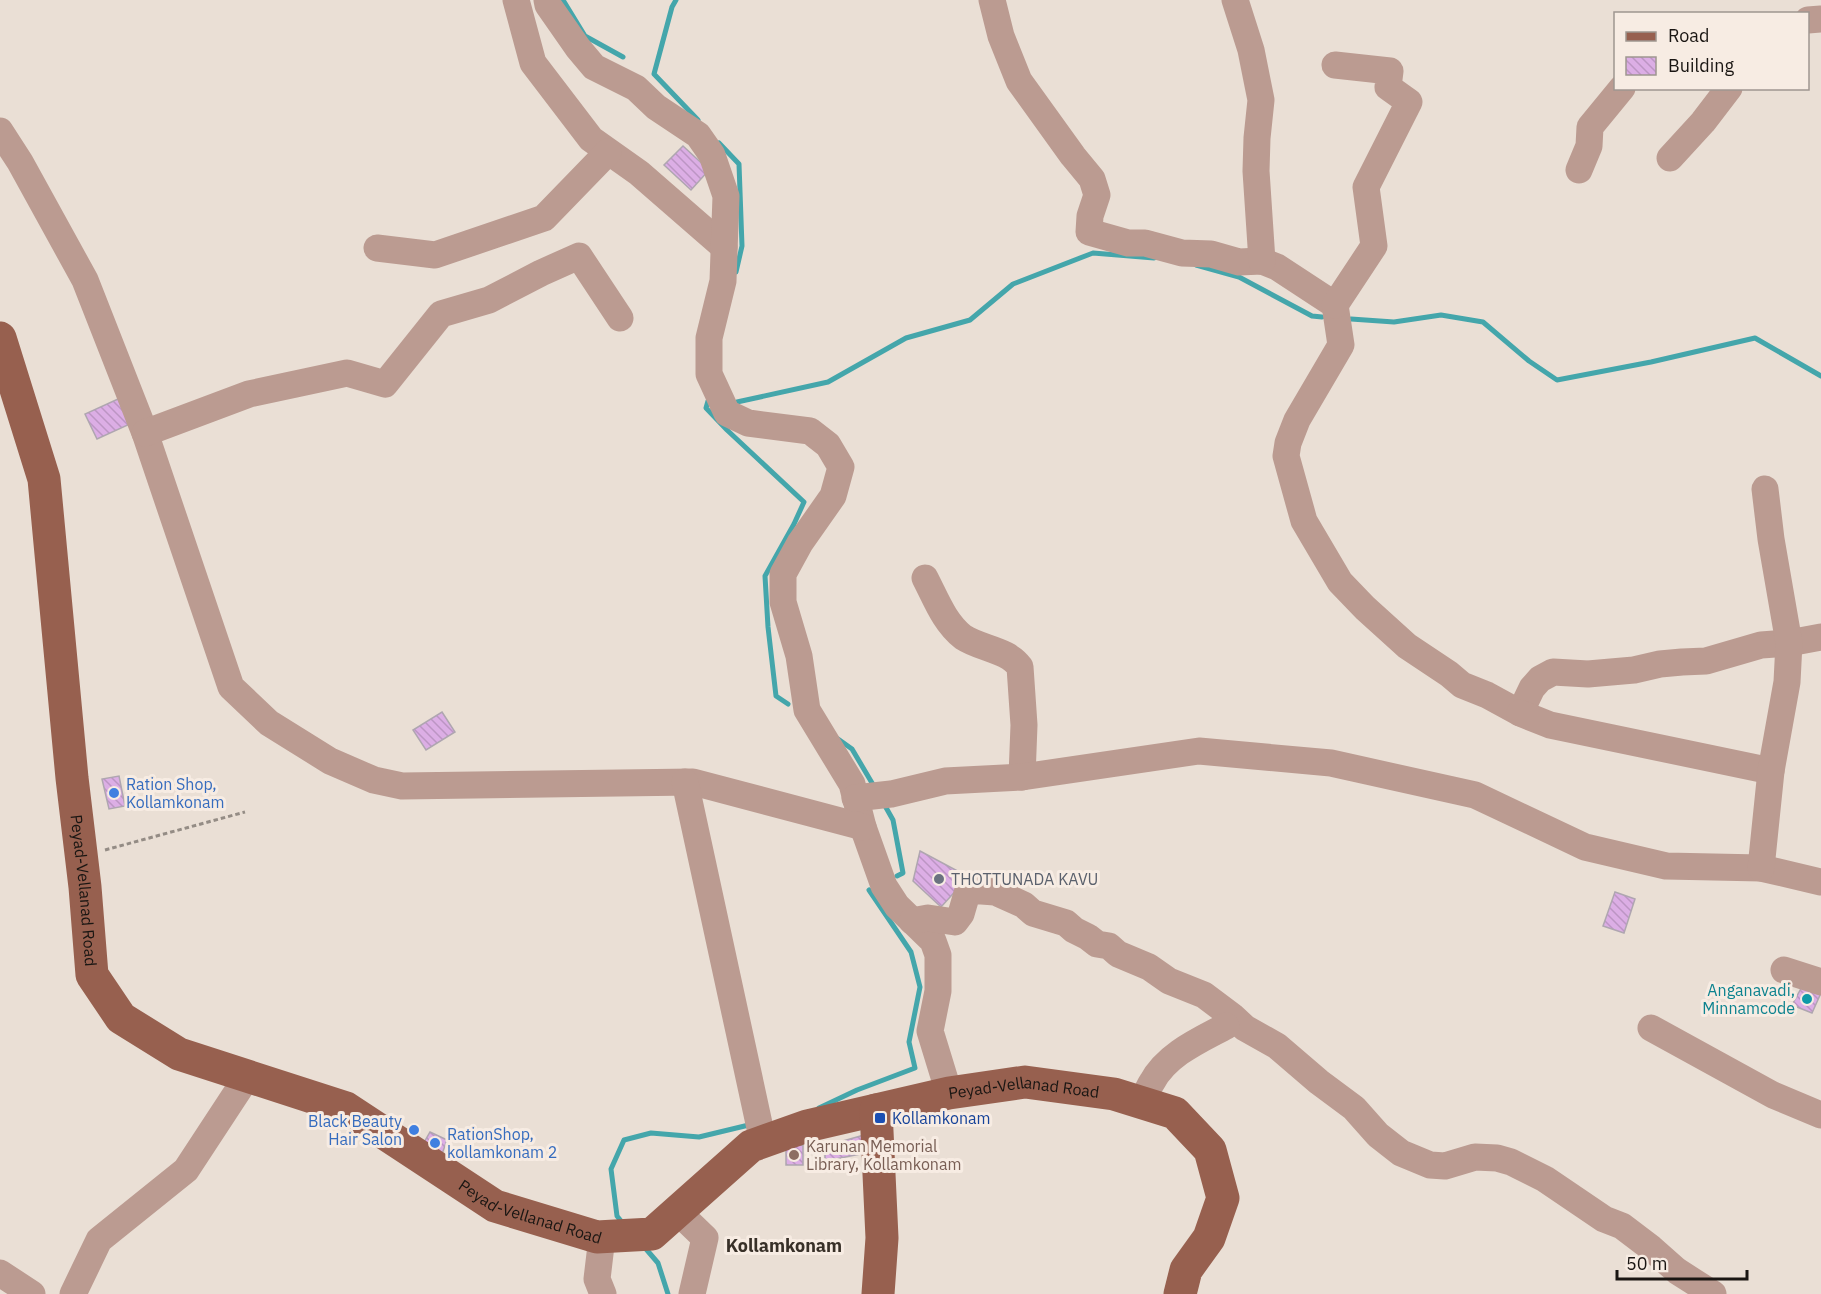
<svg xmlns="http://www.w3.org/2000/svg" width="1821" height="1294" font-family="'IBM Plex Sans',sans-serif">
	<style>
		.lines { fill: none; stroke-linecap: round; stroke-linejoin: round }
		.stream { stroke: #44a6ab; stroke-width: 5 }
		.building { fill: url(#building-back-hatch); stroke: #afa6b0; stroke-width: 1.5 }
		.path { stroke: #948c85; stroke-width: 3; stroke-dasharray: 4.5 3; stroke-linecap: butt }
		.minor { stroke: #bb9b91; stroke-width: 27 }
		.major { stroke: #97604f; stroke-width: 33 }
		.shop-dot { fill: #3f7fe0; stroke: #f7ece3; stroke-width: 2 }
		.worship-dot { fill: #6b7280; stroke: #f7ece3; stroke-width: 2 }
		.culture-dot { fill: #0f9aa8; stroke: #f7ece3; stroke-width: 2 }
		.transit-dot { fill: #1a4fb4; stroke: #f7ece3; stroke-width: 2 }
		.education-dot { fill: #8d6e63; stroke: #f7ece3; stroke-width: 2 }
		.labels { text-anchor: middle; stroke-width: 6; stroke-linejoin: round; paint-order: stroke }
		.shop-label { font-size: 16px; fill: #366cbe; stroke: #f7ece3; text-anchor: start }
		.worship-label { font-size: 16px; fill: #5b616d; stroke: #f7ece3; text-anchor: start }
		.street-label { font-size: 16px; fill: #1a1613; stroke: #f7ece3 }
		.culture-label { font-size: 16px; fill: #0d838f; stroke: #f7ece3; text-anchor: end }
		.transit-label { font-size: 16px; fill: #164399; stroke: #f7ece3; text-anchor: start }
		.education-label { font-size: 16px; fill: #785e54; stroke: #f7ece3; text-anchor: start }
		.neighbourhood-label { font-size: 18px; font-weight: bold; fill: #383028; stroke: #f7ece3 }
	</style>
	<defs>
		<pattern id="building-back-hatch" width="6" height="6" patternUnits="userSpaceOnUse" patternTransform="scale(1.5)"><rect width="6" height="6" fill="#dcaee5"/><path d="M-1 5l2 2M0 0l6 6M5-1l2 2" fill="none" stroke="#bc95c4"/></pattern>
	</defs>
	<rect width="100%" height="100%" fill="#eadfd5"/>
	<g class="lines">
		<!-- stream -->
		<g class="stream">
			<polyline points="563,0 585,36 623,57"/>
			<polyline points="676,0 672,7 654,74 698,120"/>
			<polyline points="719,143 739,164 742,246 736,272"/>
			<polyline points="1196,265 1239,277 1312,316 1322,317"/>
			<polyline points="1351,319 1394,322 1441,315 1483,322 1529,361 1557,380 1651,362 1755,338 1821,376"/>
			<polyline points="708,401 706,408 727,430 804,502 794,524 765,576 768,627 776,696 788,704"/>
			<polyline points="737,402 828,382 906,338 970,320 1013,284 1093,253 1154,258"/>
			<polyline points="838,739 852,749 875,788"/>
			<polyline points="884,804 893,820 903,873 897,876"/>
			<polyline points="819,1108 857,1090 915,1068 909,1042 920,987 911,952 869,890"/>
			<polyline points="621,1221 617,1216 611,1169 624,1140 651,1133 699,1137 753,1124"/>
			<polyline points="646,1249 658,1263 668,1294"/>
		</g>
	</g>
	<!-- building -->
	<g class="building">
		<polygon points="683,146 709,170 691,190 664,165"/>
		<polygon points="118,399 130,424 97,439 85,414"/>
		<polygon points="442,712 455,732 426,750 413,730"/>
		<polygon points="119,776 125,806 109,809 102,779"/>
		<polygon points="920,851 967,876 961,885 941,907 913,881"/>
		<polygon points="1615,892 1635,899 1624,933 1603,926"/>
		<polygon points="1804,983 1821,993 1812,1013 1792,1005"/>
		<polygon points="430,1132 447,1140 441,1157 422,1146"/>
		<polygon points="864,1135 866,1153 825,1161 825,1146"/>
		<polygon points="803,1145 803,1165 786,1165 786,1146"/>
	</g>
	<g class="lines">
		<!-- path -->
		<polyline class="path" points="105,850 245,812"/>
		<!-- minor -->
		<g class="minor">
			<polyline points="516,0 533,63 591,139 639,173 724,247"/>
			<polyline points="547,0 548,5 578,48 594,67 636,88 656,107 698,135 712,155 726,196 723,281 709,338 709,374 727,413 748,423 810,431 828,445 841,467 833,496 800,543 783,574 783,602 799,656 807,710 852,784 863,827 884,886 897,906 933,941 938,955 938,991 930,1031 949,1093"/>
			<polyline points="992,0 1001,36 1019,81 1073,156 1092,179 1097,195 1090,216 1089,232 1128,243 1145,243 1182,253 1211,254 1239,262 1262,261 1277,267 1335,305 1341,345 1297,420 1288,443 1286,456 1304,521 1340,582 1365,608 1407,646 1449,674 1462,685 1487,695 1520,713 1532,688 1540,679 1553,672 1588,674 1634,670 1660,664 1682,662 1706,661 1761,645 1789,643 1821,637"/>
			<polyline points="1235,0 1251,50 1261,100 1257,138 1256,171 1262,261"/>
			<polyline points="1808,20 1821,19"/>
			<polyline points="0,131 20,162 85,280 145,433 231,687 269,723 330,761 374,780 402,786 693,782 863,827"/>
			<polyline points="1670,158 1703,122 1729,88"/>
			<polyline points="1579,170 1589,146 1590,127 1622,88"/>
			<polyline points="377,248 435,255 544,218 608,152"/>
			<polyline points="1335,305 1374,246 1366,187 1409,102 1388,87 1390,71 1335,65"/>
			<polyline points="145,433 249,394 347,373 385,384 441,314 489,300 541,273 579,256 620,318"/>
			<path d="M925 578C936 599 944 622 963 637 981 649 1007 649 1020 667L1024 725 1022 777"/>
			<polyline points="1520,713 1550,725 1771,771"/>
			<polyline points="685,782 763,1142"/>
			<polyline points="855,798 891,794 945,781 1022,777 1199,751 1331,763 1475,795 1585,847 1666,866 1761,868 1821,882"/>
			<polyline points="1761,868 1771,771 1787,682 1789,643 1771,539 1765,489"/>
			<polyline points="912,921 928,918 955,922 961,914 968,890 995,892 1024,905 1033,913 1066,923 1074,930 1088,937 1097,944 1109,946 1118,954 1149,967 1169,981 1204,995 1232,1016 1245,1028 1277,1046 1319,1082 1354,1108 1378,1135 1401,1153 1430,1165 1445,1166 1475,1157 1497,1158 1511,1162 1545,1179 1604,1219 1622,1226 1651,1248 1677,1271 1713,1294"/>
			<polyline points="1784,970 1821,982"/>
			<polyline points="1651,1028 1773,1095 1821,1115"/>
			<path d="M1142 1103C1145 1096 1148 1088 1152 1082 1167 1054 1200 1040 1226 1026"/>
			<polyline points="678,1212 705,1238 692,1294"/>
			<polyline points="602,1237 597,1279 603,1294"/>
			<polyline points="0,1273 32,1294"/>
			<polyline points="73,1294 99,1240 186,1170 247,1077"/>
		</g>
		<!-- major -->
		<g class="major">
			<path id="s1" d="M0 338 44 479 72 778 85 887 92 975 121 1018 179 1054 346 1108 495 1206 597 1237 652 1234 751 1146 807 1126 949 1093 1025 1082 1114 1094 1175 1113 1210 1150 1223 1198 1209 1238 1186 1270 1180 1294"/>
			<polyline points="876,1110 882,1238 878,1294"/>
		</g>
	</g>
	<!-- markers -->
	<g class="shop-dot">
		<circle cx="114" cy="793" r="6"/>
		<circle cx="414" cy="1130" r="6"/>
		<circle cx="435" cy="1143" r="6"/>
	</g>
	<circle class="worship-dot" cx="939" cy="879" r="6"/>
	<circle class="culture-dot" cx="1807" cy="999" r="6"/>
	<rect class="transit-dot" x="874" y="1112" width="12" height="12" rx="3"/>
	<circle class="education-dot" cx="794" cy="1155" r="6"/>
	<g class="labels">
		<!-- shop labels -->
		<g class="shop-label">
			<text x="126" y="790">Ration Shop,<tspan x="126" dy="18">Kollamkonam</tspan></text>
			<text x="402" y="1127" text-anchor="end">Black Beauty<tspan x="402" dy="18">Hair Salon</tspan></text>
			<text x="447" y="1140">RationShop,<tspan x="447" dy="18">kollamkonam 2</tspan></text>
		</g>
		<!-- worship labels -->
		<g class="worship-label">
			<text x="951" y="885">THOTTUNADA KAVU</text>
		</g>
		<!-- street labels -->
		<g class="street-label">
			<text dy="6" stroke="none"><textPath href="#s1" startOffset="561">Peyad-Vellanad Road</textPath></text>
			<text dy="6" stroke="none"><textPath href="#s1" startOffset="1695">Peyad-Vellanad Road</textPath></text>
			<text dy="6" stroke="none"><textPath href="#s1" startOffset="1155">Peyad-Vellanad Road</textPath></text>
		</g>
		<!-- culture labels -->
		<g class="culture-label">
			<text x="1795" y="996">Anganavadi,<tspan x="1795" dy="18">Minnamcode</tspan></text>
		</g>
		<!-- transit labels -->
		<g class="transit-label">
			<text x="892" y="1124">Kollamkonam</text>
		</g>
		<!-- education labels -->
		<g class="education-label">
			<text x="806" y="1152">Karunan Memorial<tspan x="806" dy="18">Library, Kollamkonam</tspan></text>
		</g>
		<!-- neighbourhood labels -->
		<g class="neighbourhood-label">
			<text x="784" y="1252">Kollamkonam</text>
		</g>
	</g>
	<!-- legend -->
	<rect x="1614" y="12" width="195" height="78" fill="#f7ece3" stroke="#9f9690" stroke-width="1.5"/>
	<rect x="1626" y="32" width="30" height="9" fill="#97604f" stroke="#9f9690" stroke-width="1.5"/>
	<text x="1668" y="42" font-size="18" fill="#1a1613">Road</text>
	<rect x="1626" y="57" width="30" height="18" fill="url(#building-back-hatch)" stroke="#9f9690" stroke-width="1.5"/>
	<text x="1668" y="72" font-size="18" fill="#1a1613">Building</text>
	<!-- scale -->
	<path d="M1617 1270v9h130v-9" fill="none" stroke="#1a1613" stroke-width="3"/>
	<text x="1626" y="1270" font-size="18" fill="#1a1613" stroke="#f7ece3" stroke-width="4.5" paint-order="stroke">50 m</text>
</svg>
